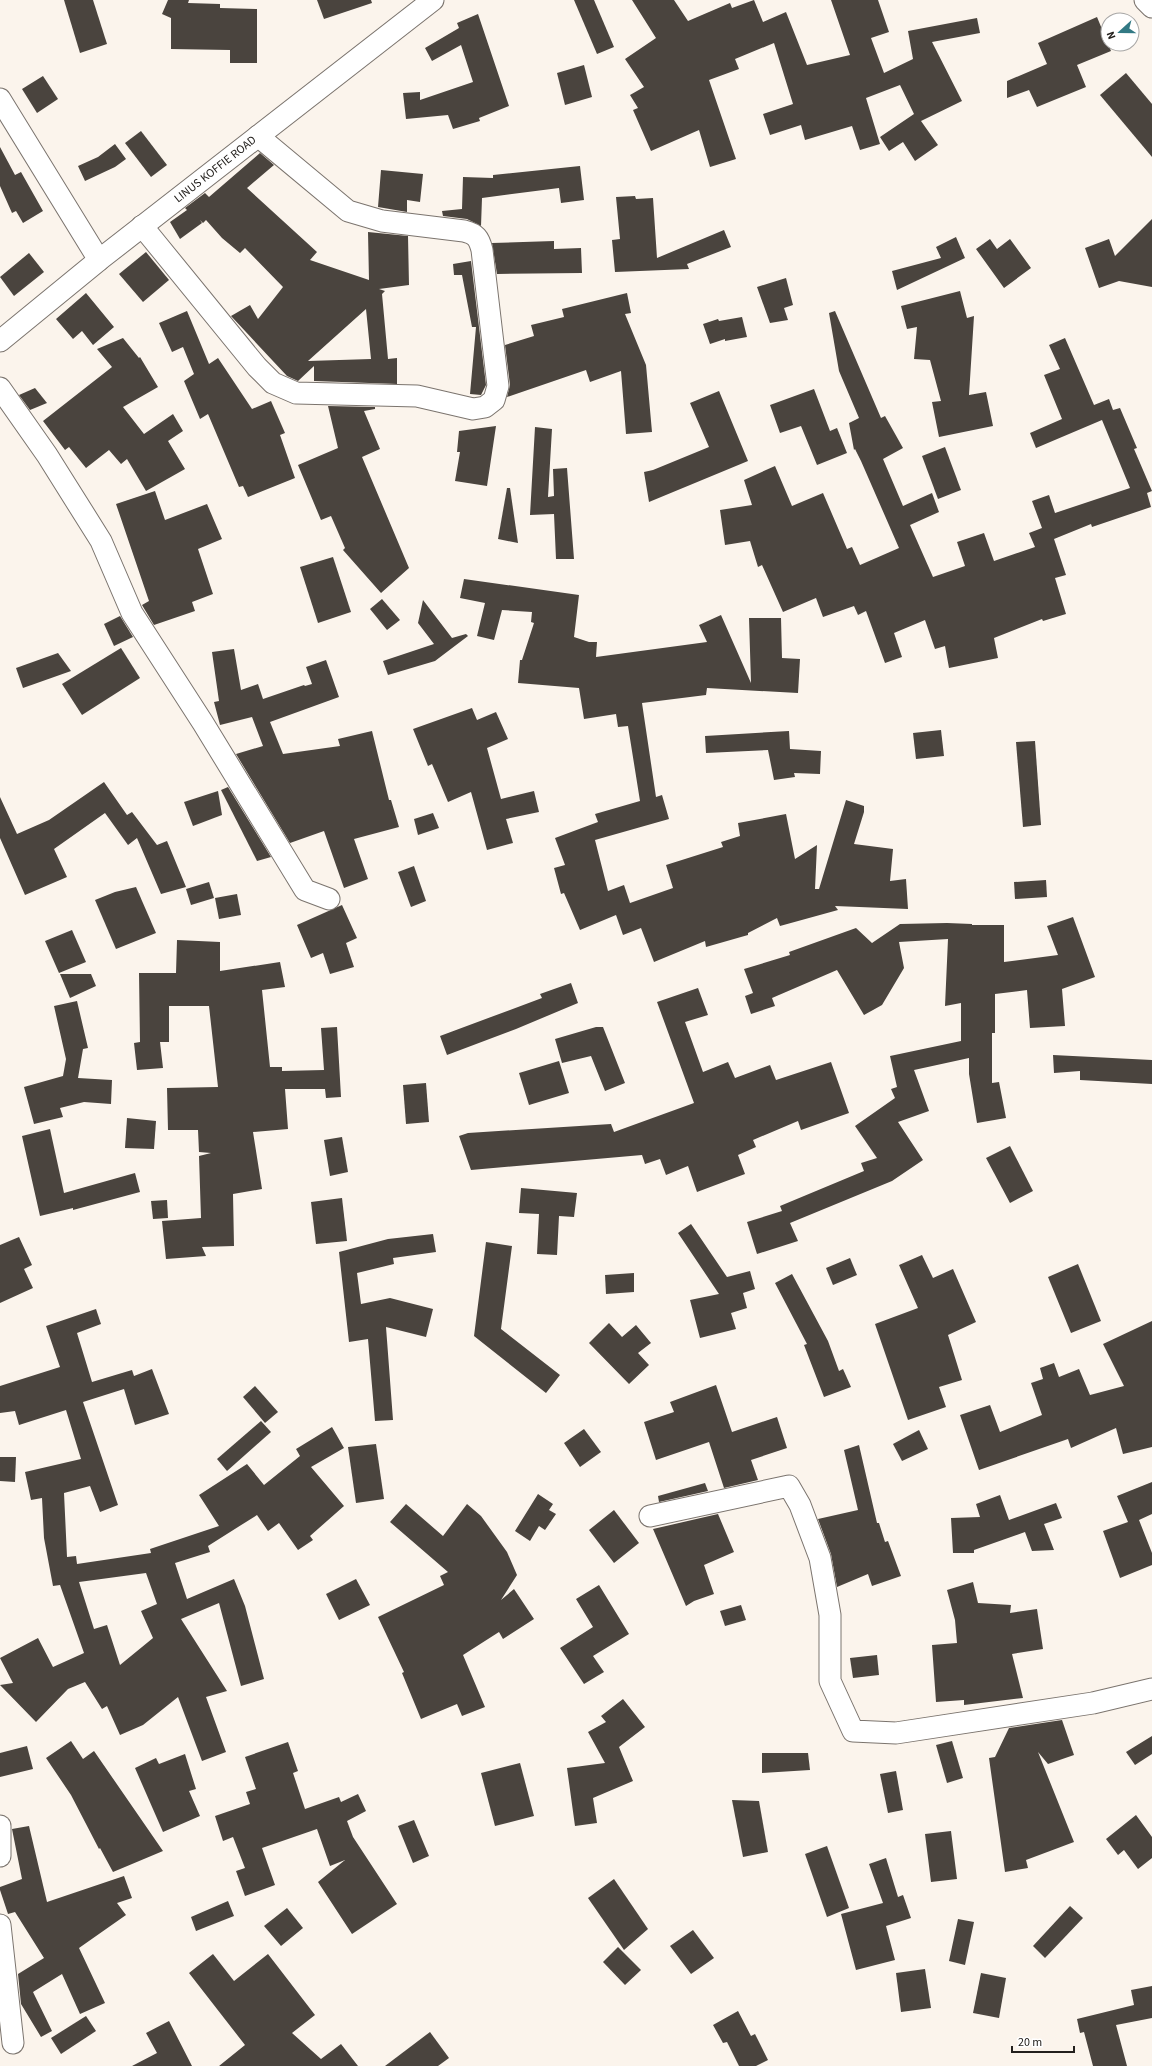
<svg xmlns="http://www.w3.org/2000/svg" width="1152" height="2066" font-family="'Source Sans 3',sans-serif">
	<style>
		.building { fill: #4a443e; fill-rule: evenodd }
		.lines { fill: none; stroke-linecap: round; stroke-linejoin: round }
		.street-casing { stroke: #7b746e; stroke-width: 23 }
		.street { stroke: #fff; stroke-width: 21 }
		.labels { text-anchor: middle; stroke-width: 4; stroke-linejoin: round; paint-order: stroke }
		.street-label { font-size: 12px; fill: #23201d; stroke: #fff }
	</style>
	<rect width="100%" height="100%" fill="#fbf4ec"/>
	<!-- building -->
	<g class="building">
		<polygon points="64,0 93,0 107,44 80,53"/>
		<polygon points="168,0 189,0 188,3 220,4 220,8 257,9 257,63 230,63 230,50 171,49 171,18 162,14"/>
		<polygon points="317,0 371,0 372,3 324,19"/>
		<polygon points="574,0 594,0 614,47 597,54"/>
		<polygon points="632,0 674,0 688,21 730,3 732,8 754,0 763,22 786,12 807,65 850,55 831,0 878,0 889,32 871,38 884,73 913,59 908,31 977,18 980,33 932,42 962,101 921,121 938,145 915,161 903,142 889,151 880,137 914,114 900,85 866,98 880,144 860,150 852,126 805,140 801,125 770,135 763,114 793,104 774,43 735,59 739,69 709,80 736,159 710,167 699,130 651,151 633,110 638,108 630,95 644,87 625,59 656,38"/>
		<polygon points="478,14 509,106 479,118 480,121 453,129 448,115 406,119 403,93 420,92 420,100 473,82 461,45 432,61 425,48 459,28 457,23"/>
		<polygon points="1097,17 1111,51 1077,65 1086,87 1037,107 1029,90 1007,98 1007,81 1047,64 1038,43"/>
		<polygon points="584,65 592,97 565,105 557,73"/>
		<polygon points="1126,73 1152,104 1152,157 1100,95"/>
		<polygon points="43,76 58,99 37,113 22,89"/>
		<polygon points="141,131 167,165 151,177 125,143"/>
		<polygon points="115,144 126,159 115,167 85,181 78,166 98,157"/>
		<polygon points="0,147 15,175 21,172 43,211 23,223 16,211 12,213 0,186"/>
		<path d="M260 153 274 165 247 188 317 252 310 260 369 280 368 232 408 236 409 285 379 289 385 291 382 294 388 359 397 358V384L314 381V366L298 381 287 376 231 316 250 305 258 319 283 287 245 248 240 253 222 238 206 220 203 223 200 220 202 223 180 239 170 222 187 210 185 208 205 193 209 197ZM366 309 371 359 308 361Z"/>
		<polygon points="580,166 584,200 561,203 559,188 482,198 481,226 467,219 443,216 442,211 462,209 463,177 493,178 493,175"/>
		<polygon points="381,170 423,174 420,202 407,200 407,212 378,207"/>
		<polygon points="635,196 636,199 653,198 657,258 724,230 731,247 687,264 689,269 615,272 612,240 620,239 616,197"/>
		<polygon points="1152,219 1152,287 1119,281 1099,288 1085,248 1109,239 1115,256"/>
		<polygon points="956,237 965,258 897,290 892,271 941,258 936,247"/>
		<polygon points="990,239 997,249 1010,239 1031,268 1004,288 976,249"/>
		<polygon points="554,241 554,249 581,248 582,273 497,274 492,243"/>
		<polygon points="146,252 169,280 143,302 119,274"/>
		<polygon points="29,253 44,272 14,296 0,277"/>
		<polygon points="471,261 486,385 481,395 470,394 476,327 472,327 462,275 454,275 453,264"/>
		<polygon points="786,278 793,305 784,308 788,320 770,323 757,287"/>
		<polygon points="960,291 967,318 974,316 969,395 986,392 993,426 939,437 932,402 941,401 930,360 914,359 917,327 907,329 901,306"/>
		<polygon points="86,293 114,327 93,345 82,331 73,339 56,319"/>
		<polygon points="627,293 631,313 625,314 646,365 652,432 626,434 621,371 590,382 586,370 507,397 510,385 505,345 534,336 531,325 564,317 562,309"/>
		<polygon points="187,311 209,364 218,358 252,409 271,401 285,433 280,435 295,478 248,497 243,486 239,487 208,414 200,419 184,381 194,374 183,347 172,352 159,323"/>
		<polygon points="835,311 881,418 885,416 903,448 883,459 903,506 932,493 939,512 910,525 933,577 965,566 957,542 984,533 994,561 1035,547 1029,533 1042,528 1032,501 1049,495 1055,513 1130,488 1102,420 1036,448 1030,433 1062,419 1044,375 1060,369 1049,345 1065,338 1094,405 1109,399 1113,410 1120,408 1137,448 1134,449 1152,491 1147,493 1151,507 1092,527 1091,524 1054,539 1066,575 1055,578 1066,614 1043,621 1042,619 994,638 998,658 949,668 945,646 935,649 925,620 894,633 902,657 885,663 866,611 858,615 854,606 823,617 816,598 783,612 762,565 758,567 750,541 725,545 720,510 752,505 744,480 775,466 792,506 823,493 847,549 852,547 860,565 899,548 861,461 855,449 854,450 849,423 859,418 839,371 829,313"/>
		<polygon points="742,317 747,337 725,341 725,339 710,344 703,324 718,319 719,321"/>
		<polygon points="123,338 139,358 140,357 158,387 123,407 144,434 173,414 183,431 168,441 185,469 146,491 127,459 121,464 109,450 86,468 69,447 65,450 43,421 112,367 97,349"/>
		<polygon points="35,388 47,403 30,410 19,395"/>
		<polygon points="814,389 830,431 837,428 847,453 817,465 801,426 780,433 770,405"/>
		<polygon points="719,391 748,461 649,502 644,472 653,470 709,447 690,403"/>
		<polygon points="328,406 375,407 375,409 364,411 380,449 362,457 409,568 381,593 343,550 345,548 331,516 321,520 298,465 338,448"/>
		<polygon points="496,426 487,486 455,481 460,452 457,452 459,431"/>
		<polygon points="535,427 552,429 548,497 554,496 553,469 567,468 574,559 556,559 554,514 530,515"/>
		<polygon points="945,447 961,490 938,499 922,456"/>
		<polygon points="507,488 510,488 518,543 498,539"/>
		<polygon points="155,491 165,520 207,504 222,539 198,549 213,594 192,602 195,611 154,625 142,605 149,601 116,504"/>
		<polygon points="333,557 351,612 318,623 300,567"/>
		<polygon points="464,579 579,595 574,637 589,642 597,642 596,657 707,642 699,625 721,615 751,683 749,618 781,618 782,658 800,659 798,693 707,688 706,695 642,703 656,797 662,795 669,819 595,840 608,891 624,885 630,903 673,888 666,865 723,847 721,842 740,836 738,823 786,814 795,859 817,845 815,889 819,889 846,800 864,806 864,812 854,844 893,849 890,881 906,879 908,909 835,906 838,910 780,926 777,918 748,933 748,935 706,947 705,941 654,962 641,928 623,935 616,915 580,930 564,893 561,894 554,868 565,865 555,838 598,822 595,814 640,801 628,726 618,727 616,714 584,719 579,688 518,683 520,660 522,660 534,623 531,622 532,612 502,610 494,640 477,636 485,603 460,598"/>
		<polygon points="382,599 400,620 387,630 370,609"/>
		<polygon points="423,600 452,638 466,634 468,636 435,661 388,675 383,661 434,644 418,623"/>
		<polygon points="120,616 133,637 114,646 104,624"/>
		<polygon points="121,648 140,678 82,715 62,684"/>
		<polygon points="234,649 241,690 258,684 263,699 304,685 305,686 312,684 306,667 326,660 332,677 330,678 332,677 339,697 270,722 283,754 340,746 338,739 372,731 389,800 391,800 399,827 354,839 368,879 344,888 324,831 290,843 236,754 263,746 252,717 220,725 214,702 219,701 212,652"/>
		<polygon points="58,653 71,671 23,688 16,668"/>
		<polygon points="472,708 477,720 496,712 508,739 487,748 501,799 534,791 539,812 506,819 513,843 487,850 471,792 448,802 432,764 428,766 413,729"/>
		<polygon points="941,730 944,756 916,759 913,733"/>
		<polygon points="789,731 790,749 821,751 820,774 794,773 795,777 774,780 768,750 706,753 705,736"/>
		<polygon points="1035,741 1041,825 1023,827 1016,742"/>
		<polygon points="104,782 127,815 132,812 157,845 167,841 186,887 161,894 137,838 128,845 105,813 54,849 67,877 25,895 0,838 0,797 17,834 49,820"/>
		<polygon points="228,787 271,857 257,861 221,790"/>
		<polygon points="218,791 222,815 193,826 184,802"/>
		<polygon points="433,813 439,828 418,835 414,819"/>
		<polygon points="414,866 426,901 411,907 398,872"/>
		<polygon points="1046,880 1047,897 1015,899 1014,882"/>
		<polygon points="209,882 214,898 191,905 186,889"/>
		<polygon points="136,887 156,933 116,949 95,900 115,892"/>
		<polygon points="237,894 241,915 219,919 215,898"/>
		<polygon points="342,905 357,938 346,943 354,967 330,974 323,953 311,958 297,925"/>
		<polygon points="1073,917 1095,977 1062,989 1065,1026 1030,1028 1027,990 995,994 995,1033 992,1033 992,1083 999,1082 1006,1118 977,1123 969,1074 969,1058 914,1070 929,1111 898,1122 923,1160 892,1181 790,1223 798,1241 757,1254 747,1222 782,1211 780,1206 864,1171 861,1163 877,1158 855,1126 895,1098 891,1089 897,1087 890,1056 961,1041 961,1003 945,1006 948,939 899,942 904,968 882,1005 864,1015 837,970 772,998 775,1006 751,1014 745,996 753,993 744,969 790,955 789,952 856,928 872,943 900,924 947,923 972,924 972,925 1004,925 1004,962 1058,955 1047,926"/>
		<polygon points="72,930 86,962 59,973 45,941"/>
		<polygon points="177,940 220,942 220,971 280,962 285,987 262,990 270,1067 282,1067 282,1071 324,1070 321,1028 337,1027 341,1097 326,1098 325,1089 285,1089 288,1129 253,1132 262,1189 233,1194 234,1246 202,1247 206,1256 166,1259 162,1221 201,1218 199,1156 211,1153 199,1152 198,1130 168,1130 167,1088 218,1087 209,1006 169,1006 169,1042 160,1042 163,1068 137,1070 134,1043 140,1042 139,973 176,973"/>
		<polygon points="60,974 91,974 96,986 70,998"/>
		<polygon points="571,983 578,1003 516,1029 447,1055 440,1036 542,998 540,994"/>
		<polygon points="698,988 708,1015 685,1022 703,1072 728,1062 735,1078 770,1065 776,1080 831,1062 849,1113 801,1130 798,1121 753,1140 756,1147 738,1155 745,1174 697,1192 688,1166 666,1175 660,1159 645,1164 642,1155 471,1170 459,1136 468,1133 611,1124 614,1132 694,1103 657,1002"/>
		<polygon points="77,1001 88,1048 83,1049 78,1078 112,1080 111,1104 84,1102 60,1108 63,1117 34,1124 24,1087 63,1076 66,1059 54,1006"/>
		<polygon points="596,1027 603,1027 625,1083 605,1091 591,1056 562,1063 555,1039"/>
		<polygon points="1053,1055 1152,1060 1152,1084 1080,1080 1080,1071 1054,1073"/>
		<polygon points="559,1061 569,1093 529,1105 519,1073"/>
		<polygon points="426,1083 429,1122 406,1124 403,1085"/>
		<polygon points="127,1118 156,1121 154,1149 125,1148"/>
		<polygon points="50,1129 64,1193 135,1173 140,1192 73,1210 73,1208 40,1216 22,1136"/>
		<polygon points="342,1137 348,1172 330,1176 324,1140"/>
		<polygon points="1010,1146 1033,1191 1010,1203 986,1158"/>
		<polygon points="521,1188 577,1193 574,1217 559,1216 557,1255 537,1254 539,1214 519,1213"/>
		<polygon points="342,1198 347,1241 316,1244 311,1202"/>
		<polygon points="167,1200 168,1218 153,1219 151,1201"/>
		<polygon points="691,1224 727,1277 750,1271 755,1289 743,1293 747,1308 731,1313 736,1329 700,1338 690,1300 719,1294 678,1233"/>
		<polygon points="433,1234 436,1252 393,1258 394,1264 357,1273 361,1304 390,1298 433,1309 426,1337 386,1327 393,1420 375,1421 368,1339 349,1342 339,1252 388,1239"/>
		<polygon points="19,1237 32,1265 24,1269 33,1288 0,1303 0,1245"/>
		<polygon points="486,1242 512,1246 501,1329 560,1375 546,1393 474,1336"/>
		<polygon points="922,1255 933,1278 953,1269 976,1322 948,1335 962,1380 939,1387 946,1407 908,1420 875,1324 918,1308 899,1265"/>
		<polygon points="850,1258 857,1275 833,1285 826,1268"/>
		<polygon points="1078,1264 1101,1321 1071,1333 1048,1277"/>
		<polygon points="634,1273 634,1292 606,1294 605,1275"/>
		<polygon points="792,1274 828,1341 839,1371 843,1369 851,1387 824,1397 804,1345 807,1344 775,1283"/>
		<path d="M96 1309 101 1324 77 1333 92 1382 132 1370 134 1376 152 1369 169 1414 135 1425 124 1389 83 1402 118 1505 100 1512 90 1486 64 1493 67 1557 76 1556 77 1564 151 1553 150 1549 219 1526 199 1495 247 1464 264 1485 300 1456 296 1449 332 1427 344 1448 311 1467 344 1506 310 1536 313 1540 298 1550 279 1523 268 1531 257 1515 208 1546 210 1552 175 1563 187 1599 234 1579 245 1606 264 1679 241 1686 219 1603 181 1619 227 1691 206 1697 226 1752 202 1761 178 1697 143 1725 120 1735 107 1706 102 1709 85 1682 68 1689 36 1722 0 1685 13 1683 0 1658 38 1638 53 1667 84 1653 60 1585 53 1586 44 1538 42 1498 31 1500 25 1472 81 1459 66 1410 19 1425 15 1411 0 1413V1386L60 1367 46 1326ZM146 1573 157 1604 141 1611 153 1638 120 1665 107 1625 94 1629 79 1582Z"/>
		<polygon points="1152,1321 1152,1447 1123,1454 1116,1428 1071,1448 1068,1439 979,1470 960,1415 990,1405 1000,1432 1042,1415 1031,1383 1043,1379 1040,1368 1054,1363 1059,1377 1079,1369 1090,1395 1124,1386 1103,1344"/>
		<polygon points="609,1323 622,1337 636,1325 651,1343 638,1353 649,1365 629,1384 589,1343"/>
		<polygon points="716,1385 732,1432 777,1417 787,1448 751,1460 758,1480 724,1488 709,1442 656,1460 644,1422 674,1412 670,1402"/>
		<polygon points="255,1386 278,1412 265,1423 243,1397"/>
		<polygon points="261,1421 271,1432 227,1471 217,1459"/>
		<polygon points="584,1429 601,1452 580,1467 564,1443"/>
		<polygon points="919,1430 928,1449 902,1461 893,1444"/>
		<polygon points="376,1444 384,1499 356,1503 348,1447"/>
		<polygon points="859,1445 877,1523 879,1523 885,1542 888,1541 901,1576 872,1586 868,1574 837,1587 831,1554 818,1519 858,1510 844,1450"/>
		<polygon points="0,1457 16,1457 15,1482 0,1481"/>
		<polygon points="1152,1482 1152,1514 1139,1520 1152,1553 1152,1565 1120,1578 1103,1531 1128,1522 1117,1496"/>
		<polygon points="705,1483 708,1491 659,1502 658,1496"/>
		<polygon points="538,1494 553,1504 549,1510 556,1514 545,1530 539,1526 530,1541 515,1531"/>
		<polygon points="1000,1495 1009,1520 1056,1503 1062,1518 1044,1524 1054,1550 1032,1551 1025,1532 974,1550 974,1553 953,1553 951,1518 980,1517 976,1504"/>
		<polygon points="406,1504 443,1536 467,1504 481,1516 507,1552 517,1575 501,1600 514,1589 534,1619 503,1639 499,1632 463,1655 485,1707 462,1716 457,1704 421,1719 402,1673 404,1672 378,1617 444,1585 440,1576 448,1572 390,1522"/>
		<polygon points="614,1510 639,1543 614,1563 589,1530"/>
		<polygon points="718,1514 734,1552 704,1565 714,1594 694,1601 686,1606 653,1529"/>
		<polygon points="356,1579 370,1605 339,1620 326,1594"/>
		<polygon points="973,1582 978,1603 1011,1605 1010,1613 1037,1609 1043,1649 1012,1654 1023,1698 964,1705 964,1700 936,1702 932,1645 957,1643 955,1620 947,1590"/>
		<polygon points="599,1585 629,1634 593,1656 604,1672 584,1684 560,1648 593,1627 576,1599"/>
		<polygon points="741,1605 746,1620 725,1626 720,1611"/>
		<polygon points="877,1655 879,1675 853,1678 850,1658"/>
		<polygon points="623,1699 645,1727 619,1747 633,1781 593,1798 597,1823 575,1826 567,1768 605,1763 588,1732 606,1722 601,1716"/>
		<polygon points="1062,1720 1074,1755 1048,1764 1038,1752 1074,1842 1026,1860 1028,1868 1005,1872 989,1758 995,1757 1009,1728"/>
		<polygon points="1152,1736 1152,1754 1135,1765 1126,1752"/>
		<polygon points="71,1741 83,1759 94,1751 163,1851 113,1872 100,1848 99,1849 71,1795 46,1758"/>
		<polygon points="952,1741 963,1778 947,1783 936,1745"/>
		<polygon points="288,1742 298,1771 293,1773 305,1809 339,1797 341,1802 358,1794 366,1811 347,1821 353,1837 397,1904 352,1934 318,1882 345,1860 330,1866 317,1829 262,1848 275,1885 245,1896 236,1871 245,1868 233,1837 223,1841 215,1816 250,1804 246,1792 256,1789 245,1757"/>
		<polygon points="27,1746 33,1769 0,1777 0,1753"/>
		<polygon points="762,1753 808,1753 810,1770 762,1773"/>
		<polygon points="185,1754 196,1789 189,1791 200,1816 163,1832 135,1768 156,1758 159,1764"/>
		<polygon points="520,1763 534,1816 495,1826 481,1773"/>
		<polygon points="896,1771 903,1810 888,1813 880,1774"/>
		<polygon points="732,1800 759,1801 768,1852 743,1857"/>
		<polygon points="1136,1815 1152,1837 1152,1858 1138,1869 1124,1850 1118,1855 1106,1839"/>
		<polygon points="414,1820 429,1856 413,1863 398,1826"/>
		<polygon points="29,1826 47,1902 124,1876 132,1898 117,1903 126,1915 79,1948 105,2003 80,2014 62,1974 33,1992 52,2031 41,2037 21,2004 18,1974 44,1958 15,1912 8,1914 0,1890 0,1887 22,1879 12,1829"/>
		<polygon points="951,1831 957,1879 931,1882 925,1834"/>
		<polygon points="827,1846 849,1908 827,1917 805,1854"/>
		<polygon points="886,1858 898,1897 903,1895 911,1918 886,1926 895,1960 856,1970 841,1914 883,1903 869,1864"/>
		<polygon points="614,1879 648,1929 624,1950 588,1898"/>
		<polygon points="228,1901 234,1916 196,1931 191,1917"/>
		<polygon points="1070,1906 1083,1918 1045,1958 1033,1946"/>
		<polygon points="287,1908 303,1928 281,1946 264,1926"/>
		<polygon points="958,1919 974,1922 965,1965 949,1961"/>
		<polygon points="693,1930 714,1958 691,1974 670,1946"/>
		<polygon points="618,1947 641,1970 625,1985 603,1962"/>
		<polygon points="213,1954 234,1981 268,1954 315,2015 292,2033 321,2059 341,2044 358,2066 219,2066 245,2045 189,1973"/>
		<polygon points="925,1969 931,2008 901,2012 896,1973"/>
		<polygon points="981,1973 1006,1978 999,2018 973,2013"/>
		<polygon points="1152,1986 1152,2018 1116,2025 1127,2066 1093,2066 1084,2032 1080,2033 1077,2019 1134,2005 1131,1990"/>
		<polygon points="738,2011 751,2036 755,2034 768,2060 756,2066 739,2066 727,2042 723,2043 713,2025"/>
		<polygon points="86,2016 96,2031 61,2054 51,2038"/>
		<polygon points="169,2021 192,2066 132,2066 157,2053 146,2033"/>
		<polygon points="430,2032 449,2058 438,2066 385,2066"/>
	</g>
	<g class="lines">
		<defs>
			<g id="street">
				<polyline points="1145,0 1152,7"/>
				<polyline points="0,99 99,260"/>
				<path d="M142 226 257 367 273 383 296 393 417 396 473 409 485 407 494 400 498 386 482 250C479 238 476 234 464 231L382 221 348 211 258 136"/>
				<polyline points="0,341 99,260 433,0"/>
				<polyline points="0,388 47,455 101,541 132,613 203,723 305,890 329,899"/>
				<polyline points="650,1516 789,1486 800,1505 820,1558 830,1615 830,1681 853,1731 896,1733 1093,1703 1152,1689"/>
				<polyline points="0,1826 0,1856"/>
				<polyline points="0,1925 13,2043"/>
			</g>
		</defs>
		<!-- street casing -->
		<use href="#street" class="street-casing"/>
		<!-- street -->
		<use href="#street" class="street"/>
	</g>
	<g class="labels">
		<!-- street labels -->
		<g class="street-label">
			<text transform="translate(215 169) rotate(-38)" y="4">LINUS KOFFIE ROAD</text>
		</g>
	</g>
	<!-- north arrow -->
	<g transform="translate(1120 32) rotate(249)"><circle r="19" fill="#ffffff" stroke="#a7a6a5"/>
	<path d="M0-3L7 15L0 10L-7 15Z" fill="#327984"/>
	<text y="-6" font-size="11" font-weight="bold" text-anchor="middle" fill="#23201d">N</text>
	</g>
	<!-- scale -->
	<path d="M1012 2046v6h62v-6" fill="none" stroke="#23201d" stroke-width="2"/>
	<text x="1018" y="2046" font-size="12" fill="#23201d" stroke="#ffffff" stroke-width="3" paint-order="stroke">20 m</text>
</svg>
